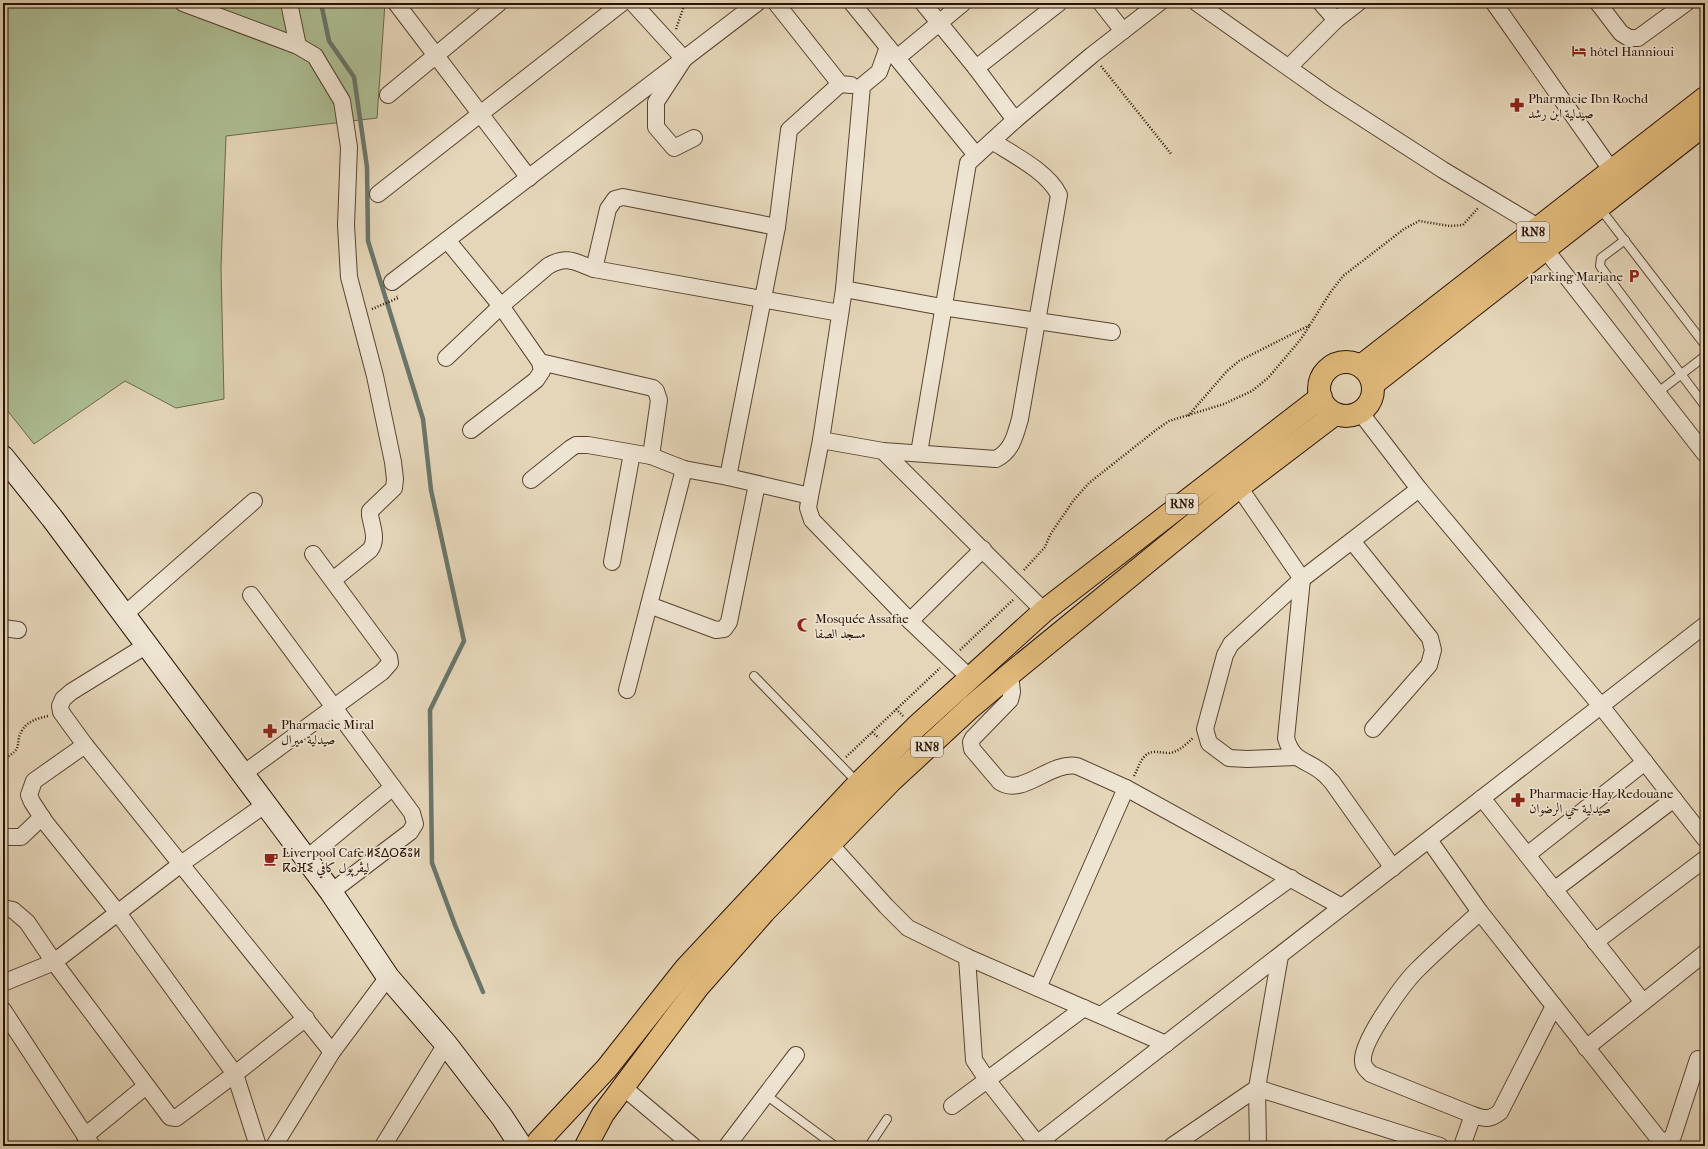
<svg xmlns="http://www.w3.org/2000/svg" width="1708" height="1149" font-family="'IM FELL French Canon',Amiri,'Noto Sans Tifinagh',serif">
	<style>
		.green { fill: #aebf95; stroke: #6c684c }
		.lines { fill: none; stroke-linecap: round; stroke-linejoin: round }
		.stream { stroke: #6a766a; stroke-width: 4.5 }
		.lane-casing { stroke: #584330; stroke-width: 10 }
		.street-casing { stroke: #584330; stroke-width: 18 }
		.secondary-casing { stroke: #291202; stroke-width: 24 }
		.primary-casing { stroke: #291202; stroke-width: 24 }
		.path { stroke: #291202; stroke-width: 2.5; stroke-dasharray: 1 2; stroke-linecap: butt }
		.lane { stroke: #eee4d2; stroke-width: 8 }
		.street { stroke: #eee4d2; stroke-width: 16 }
		.secondary { stroke: #eee4d2; stroke-width: 22 }
		.primary { stroke: #e2bb7c; stroke-width: 22 }
		.labels { text-anchor: middle; stroke-width: 3.5; stroke-linejoin: round; paint-order: stroke }
		.shield { fill: #eee4d2; stroke: #645140; stroke-width: 1 }
		.shield-label { font-size: 12px; font-weight: bold; fill: #291202 }
		.poi-label { font-size: 13px; fill: #291202; stroke: #eee4d2; text-anchor: start }
	</style>
	<rect width="100%" height="100%" fill="#e5d6b9"/>
	<filter id="stains"><feTurbulence type="fractalNoise" baseFrequency=".005" numOctaves="4"/><feColorMatrix values="0 0 0 0 .2 0 0 0 0 .09 0 0 0 0 .02 0 0 0 .5 -.17"/></filter>
	<radialGradient id="worn" r=".72"><stop offset=".6" stop-color="#630" stop-opacity="0"/><stop offset="1" stop-color="#630" stop-opacity=".3"/></radialGradient>
	<!-- green -->
	<polygon class="green" points="3,3 385,3 377,118 226,136 221,268 224,399 176,408 125,381 34,444 3,405"/>
	<g class="lines">
		<!-- stream -->
		<polyline class="stream" points="321,3 329,41 354,77 367,167 368,241 423,419 431,490 464,641 430,710 432,863 455,925 483,992"/>
		<defs>
			<g id="lane">
				<polyline points="1599,207 1705,345"/>
				<polyline points="1625,240 1601,258 1600,266 1705,406"/>
				<polyline points="1657,393 1705,356"/>
				<polyline points="754,676 858,783"/>
				<polyline points="766,1095 835,1146"/>
				<polyline points="869,1146 887,1119"/>
			</g>
			<g id="street">
				<path d="M183 3 298 46 315 56 342 101 349 147 346 225 349 277 375 376 393 462 395 479 394 488 370 511V515C372 527 378 540 370 550L333 580"/>
				<polyline points="289,3 298,46"/>
				<polyline points="396,3 529,178"/>
				<polyline points="633,3 684,59 656,102 656,127 674,148 694,138"/>
				<polyline points="776,3 840,84 851,85"/>
				<polyline points="852,3 976,155"/>
				<polyline points="923,3 976,68 1015,120 1092,55 1159,3"/>
				<polyline points="1101,3 1123,31"/>
				<polyline points="1197,3 1330,97 1443,170 1538,227"/>
				<polyline points="1321,3 1336,20"/>
				<polyline points="1494,3 1612,171"/>
				<polyline points="1598,3 1621,33 1629,38 1638,38 1686,3"/>
				<polyline points="888,47 879,72 862,86 844,289 821,440 810,496 808,508 812,520 910,621 969,677"/>
				<polyline points="897,58 963,3"/>
				<polyline points="1289,67 1336,20 1358,3"/>
				<polyline points="976,68 1059,3"/>
				<polyline points="388,95 499,3"/>
				<polyline points="378,194 622,3"/>
				<polyline points="777,227 623,197 615,199 608,209 594,269 840,313"/>
				<polyline points="447,240 501,306 540,362 542,371 536,380 471,430"/>
				<polyline points="1545,249 1705,454"/>
				<polyline points="392,282 757,3"/>
				<polyline points="844,289 942,307 1112,332"/>
				<path d="M446 358 501 306 548 266C567 255 575 262 594 269"/>
				<polyline points="540,362 653,388 656,391 659,400 651,456"/>
				<polyline points="1360,412 1419,489 1601,706 1705,839"/>
				<path d="M821 440 883 451 996 459C1012 451 1015 436 1020 419L1059 195C1048 172 1014 155 992 141"/>
				<polyline points="883,451 1044,611"/>
				<polyline points="919,453 968,163 1015,120"/>
				<polyline points="728,477 777,227 789,130 840,84"/>
				<polyline points="531,480 571,448 576,445 588,445 651,456 684,469 728,477 810,496"/>
				<path d="M1239 487 1302 579 1286 738C1293 763 1307 759 1323 773 1326 775 1329 779 1332 782L1393 868"/>
				<polyline points="1352,541 1430,638 1433,650 1429,665 1373,729"/>
				<polyline points="612,562 632,453"/>
				<polyline points="251,595 412,813 415,824 410,832 331,892"/>
				<polyline points="649,605 716,630 724,629 729,622 757,484"/>
				<polyline points="124,615 254,501"/>
				<polyline points="910,621 983,549"/>
				<polyline points="3,628 18,630"/>
				<polyline points="147,645 71,692 63,699 60,706 61,712 85,745 332,1052"/>
				<path d="M1010 674 1012 692 1010 700 973 738 971 742 972 749 1000 782C1023 797 1050 761 1077 766L1126 788 1342 907"/>
				<polyline points="627,690 684,469"/>
				<polyline points="1296,757 1247,759 1229,758 1209,743 1205,729 1225,655 1231,644 1302,579 1419,489"/>
				<polyline points="243,774 382,672 390,663 389,657 313,554"/>
				<polyline points="1482,798 1643,1002"/>
				<polyline points="3,837 21,837 42,817"/>
				<polyline points="1429,840 1480,912 1658,1138 1663,1141 1668,1141 1673,1136 1698,1059"/>
				<polyline points="830,844 886,906 908,928 967,957 1166,1044"/>
				<polyline points="1527,855 1645,762"/>
				<polyline points="306,859 393,787"/>
				<polyline points="1554,890 1674,799"/>
				<polyline points="3,908 13,910 27,922 54,962 170,1117 176,1118 235,1074 118,913 45,822 32,802 29,795 34,781 85,745"/>
				<path d="M1480 912C1459 931 1437 950 1417 970 1403 984 1361 1042 1363 1061 1363 1067 1367 1070 1371 1074L1473 1115C1485 1119 1490 1120 1500 1112L1554 1006"/>
				<polyline points="1595,942 1705,859"/>
				<polyline points="967,957 974,1060 988,1081 1039,1146"/>
				<polyline points="3,983 54,962 181,864 266,804"/>
				<polyline points="1038,988 1126,788"/>
				<polyline points="3,1010 92,1146"/>
				<polyline points="1101,1015 1291,878"/>
				<polyline points="1586,1048 1705,953"/>
				<polyline points="623,1087 693,1146"/>
				<polyline points="952,1106 1084,1008"/>
				<polyline points="85,1136 146,1086"/>
				<polyline points="258,1146 235,1074 306,1018"/>
				<polyline points="274,1146 332,1052 388,977"/>
				<polyline points="383,1146 446,1044"/>
				<polyline points="727,1146 796,1055"/>
				<polyline points="1034,1146 1705,625"/>
				<polyline points="1172,1146 1257,1088 1440,1146"/>
				<polyline points="1258,1146 1257,1088 1280,956"/>
				<polyline points="1462,1146 1473,1115"/>
			</g>
			<polyline id="secondary" points="3,457 52,518 331,892 388,977 446,1044 502,1117 521,1146"/>
			<g id="primary">
				<circle cx="1346" cy="389" r="27"/>
				<polyline points="1361,366 1705,98"/>
				<polyline points="1373,384 1705,124"/>
				<polyline points="538,1142 607,1068 685,969 858,784 916,727 1044,611 1321,397"/>
				<polyline points="586,1146 603,1114 698,987 764,912 891,781 971,707 1010,674 1239,487 1335,414"/>
			</g>
		</defs>
		<!-- lane casing -->
		<use href="#lane" class="lane-casing"/>
		<!-- street casing -->
		<use href="#street" class="street-casing"/>
		<!-- secondary casing -->
		<use href="#secondary" class="secondary-casing"/>
		<!-- primary casing -->
		<use href="#primary" class="primary-casing"/>
		<!-- path -->
		<g class="path">
			<polyline points="676,29 685,3"/>
			<polyline points="1101,66 1172,155"/>
			<polyline points="372,309 398,298 397,296"/>
			<polyline points="1188,416 1227,371 1239,361 1310,325"/>
			<polyline points="1024,570 1045,547 1050,535 1073,501 1089,483 1156,430 1169,421 1224,404 1252,391 1268,378 1301,339 1330,293 1343,276 1404,229 1419,221 1450,226 1463,225 1479,207"/>
			<polyline points="960,650 1013,600"/>
			<polyline points="896,709 903,716"/>
			<polyline points="872,732 879,738"/>
			<polyline points="846,757 940,668"/>
			<path d="M3 759C26 748 13 743 23 729 28 721 39 718 48 716"/>
			<path d="M1134 776C1138 769 1139 762 1145 756 1152 749 1160 753 1169 753 1179 752 1186 744 1193 738"/>
			<polyline points="67,1146 74,1142"/>
		</g>
		<!-- lane -->
		<use href="#lane" class="lane"/>
		<!-- street -->
		<use href="#street" class="street"/>
		<!-- secondary -->
		<use href="#secondary" class="secondary"/>
		<!-- primary -->
		<use href="#primary" class="primary"/>
	</g>
	<!-- icons -->
	<defs>
		<symbol id="hotel-bare" viewBox="-9 -9 18 18"><path d="M-6-4.5h1.5V1H6V5H4.5V3h-9V5H-6ZM-4 0a1.8 1.8 0 1 1 3.6 0ZM.5 0V-2.5h3Q6-2.5 6 0Z" fill="#8f2418" stroke="#eee4d2" stroke-width="2.5" paint-order="stroke"/></symbol>
		<symbol id="pharmacy-bare" viewBox="-9 -9 18 18"><path d="M-2-6h4v4h4v4h-4v4h-4v-4h-4v-4h4Z" fill="#8f2418" stroke="#eee4d2" stroke-width="2.5" paint-order="stroke"/></symbol>
		<symbol id="parking-bare" viewBox="-9 -9 18 18"><path d="M-3.5-5.5H1a3.5 3.5 0 0 1 0 7H-1V5.5H-3.5ZM-1-3.4V-.6H.8a1.4 1.4 0 0 0 0-2.8Z" fill="#8f2418" stroke="#eee4d2" stroke-width="2.5" paint-order="stroke"/></symbol>
		<symbol id="mosque-bare" viewBox="-9 -9 18 18"><path d="M3.5-4.9A6 6 0 1 0 3.5 4.9A5 5 0 1 1 3.5-4.9Z" fill="#8f2418" stroke="#eee4d2" stroke-width="2.5" paint-order="stroke"/></symbol>
		<symbol id="cafe-bare" viewBox="-9 -9 18 18"><path d="M-5.5-4.5H6V0H3Q3 3.5 0 3.5H-2.5Q-5.5 3.5-5.5 0ZM3-3.2v2h1.7v-2ZM-6 4.5H4V6H-6Z" fill="#8f2418" stroke="#eee4d2" stroke-width="2.5" paint-order="stroke"/></symbol>
	</defs>
	<g fill-rule="evenodd">
		<use href="#hotel-bare" x="1569" y="41" width="20" height="20"/>
		<use href="#pharmacy-bare" x="1507" y="95" width="20" height="20"/>
		<use href="#parking-bare" x="1624" y="266" width="20" height="20"/>
		<use href="#mosque-bare" x="794" y="615" width="20" height="20"/>
		<use href="#pharmacy-bare" x="260" y="721" width="20" height="20"/>
		<use href="#pharmacy-bare" x="1508" y="790" width="20" height="20"/>
		<use href="#cafe-bare" x="261" y="849" width="20" height="20"/>
	</g>
	<g class="labels">
		<!-- shield labels -->
		<g class="shield">
			<rect x="1517" y="222" width="32" height="20" rx="3"/>
			<rect x="1166" y="494" width="32" height="20" rx="3"/>
			<rect x="911" y="737" width="32" height="20" rx="3"/>
		</g>
		<g class="shield-label">
			<text x="1533" y="236">RN8</text>
			<text x="1182" y="508">RN8</text>
			<text x="927" y="751">RN8</text>
		</g>
		<!-- poi labels -->
		<g class="poi-label">
			<text x="1590" y="56">hôtel Hannioui</text>
			<text x="1528" y="103">Pharmacie Ibn Rochd<tspan x="1528" dy="15">صيدلية ابن رشد</tspan></text>
			<text x="1623" y="281" text-anchor="end">parking Marjane</text>
			<text x="815" y="623">Mosquée Assafae<tspan x="815" dy="15">مسجد الصفا</tspan></text>
			<text x="281" y="729">Pharmacie Miral<tspan x="281" dy="15">صيدلية ميرال</tspan></text>
			<text x="1529" y="798">Pharmacie Hay Redouane<tspan x="1529" dy="15">صيدلية حي الرضوان</tspan></text>
			<text x="282" y="857">Liverpool Cafe ⵍⵉⵠⵔⵒⵓⵍ<tspan x="282" dy="15">ⴽⴰⴼⵉ ليڤرپول كافي</tspan></text>
		</g>
	</g>
	<!-- margin -->
	<rect width="1708" height="1149" fill="none" stroke="#e5d6b9" stroke-width="16"/>
	<rect x="4" y="4" width="1700" height="1141" fill="none" stroke="#291202" stroke-width="2"/>
	<rect x="8" y="8" width="1692" height="1133" fill="none" stroke="#291202"/>
	<rect width="100%" height="100%" filter="url(#stains)"/>
	<rect width="100%" height="100%" fill="url(#worn)"/>
</svg>
